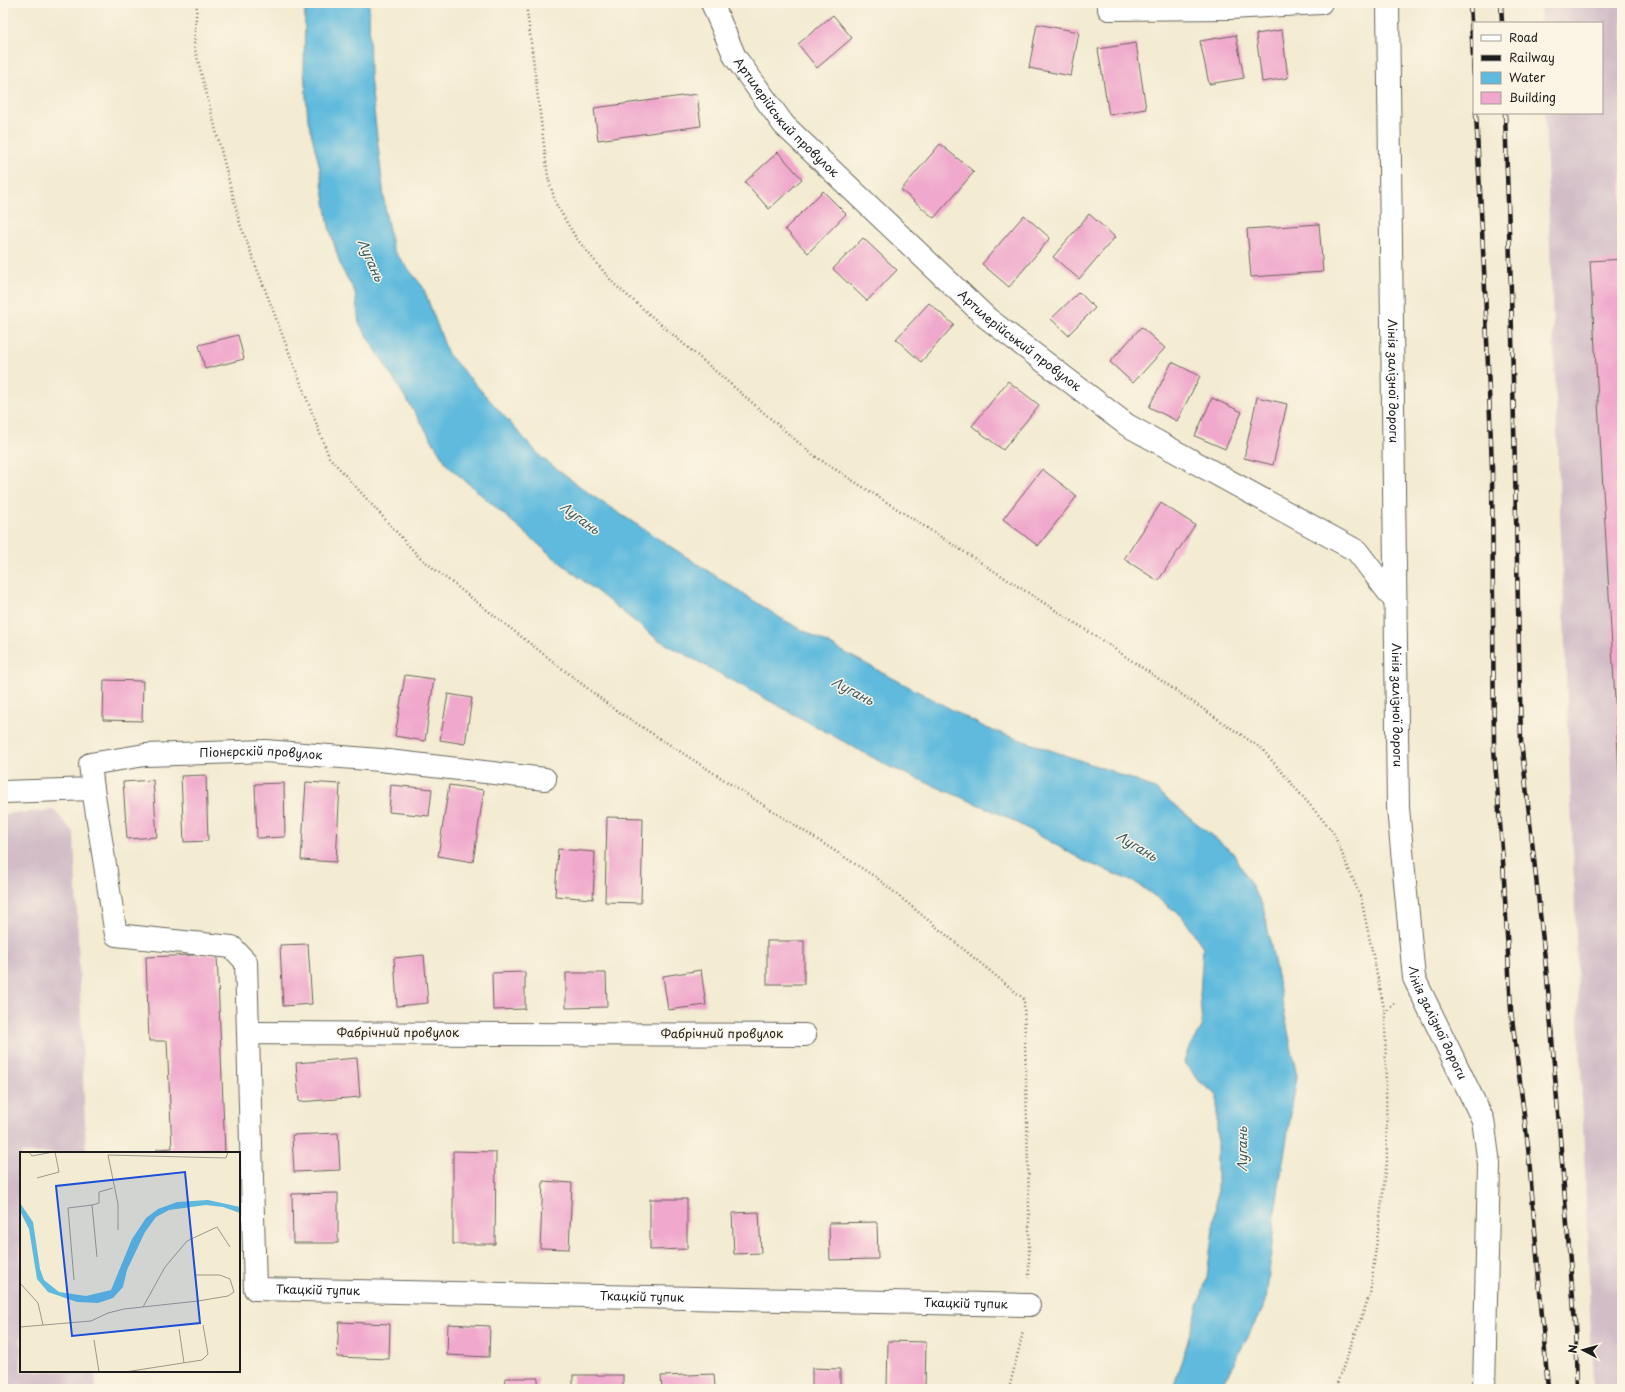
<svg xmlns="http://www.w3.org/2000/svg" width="1625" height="1392" font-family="'Playpen Sans',sans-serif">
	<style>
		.industrial { fill: #d2bdc7 }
		.water { fill: #5fbadd; stroke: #3e6b7c }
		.building { fill: #f0a8cc }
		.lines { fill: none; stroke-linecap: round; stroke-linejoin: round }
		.minor-casing { stroke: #67645c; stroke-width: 24 }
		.path { stroke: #67645c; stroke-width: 2.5; stroke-dasharray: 1 3; stroke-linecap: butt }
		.minor { stroke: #fff; stroke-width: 22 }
		.rail-casing { stroke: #1c1c1c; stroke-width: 4.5 }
		.rail { stroke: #fcf5e5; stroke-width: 3; stroke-dasharray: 9; stroke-linecap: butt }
		.labels { text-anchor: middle; stroke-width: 3; stroke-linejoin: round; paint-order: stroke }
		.street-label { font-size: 12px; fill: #1c1c1c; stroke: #fcf5e5 }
		.water-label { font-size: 13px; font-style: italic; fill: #375b69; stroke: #fcf5e5 }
		.inset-road { fill: none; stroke: #9d9889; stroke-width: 1 }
		.view { fill: #1d4ed8; fill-opacity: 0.15; stroke: #1d4ed8; stroke-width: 2 }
		.inset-edge { fill: none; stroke: #1c1c1c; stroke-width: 2 }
	</style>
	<rect width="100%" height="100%" fill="#fcf5e5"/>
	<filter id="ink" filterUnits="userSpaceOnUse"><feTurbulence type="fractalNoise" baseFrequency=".025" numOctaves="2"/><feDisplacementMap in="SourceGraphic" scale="8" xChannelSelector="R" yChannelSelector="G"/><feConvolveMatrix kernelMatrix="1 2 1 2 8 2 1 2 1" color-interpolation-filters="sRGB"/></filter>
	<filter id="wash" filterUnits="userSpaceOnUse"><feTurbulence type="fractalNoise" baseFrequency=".012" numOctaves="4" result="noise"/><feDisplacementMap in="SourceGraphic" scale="16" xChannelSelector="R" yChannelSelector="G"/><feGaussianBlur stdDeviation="0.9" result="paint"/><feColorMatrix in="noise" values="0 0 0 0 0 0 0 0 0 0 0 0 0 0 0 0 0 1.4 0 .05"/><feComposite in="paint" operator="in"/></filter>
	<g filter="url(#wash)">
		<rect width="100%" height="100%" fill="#f3ebd2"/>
		<!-- industrial -->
		<g class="industrial">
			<polygon points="1540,3 1622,3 1622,1389 1593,1389 1545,113 1602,113 1602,23 1541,23"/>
			<polygon points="54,810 74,833 86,1153 21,1153 21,1371 95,1371 96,1389 3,1389 3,814"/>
		</g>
		<!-- water -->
		<polygon class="water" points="305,3 369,3 370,76 386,215 393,250 423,287 448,354 542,458 594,497 782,619 986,728 1111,771 1155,789 1233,853 1263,906 1297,1076 1276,1205 1266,1302 1230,1370 1222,1389 1173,1389 1207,1277 1217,1196 1217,1095 1201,1083 1184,1063 1189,1047 1202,1027 1200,996 1203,947 1182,916 1138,884 1084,861 1005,816 890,767 657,639 552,556 448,466 359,323 355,292 341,267 329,227 319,164 308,120 304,71"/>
		<g id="blocks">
			<!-- building -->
			<g class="building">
				<polygon points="833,15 852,38 817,68 798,44"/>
				<polygon points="1037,24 1079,32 1071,76 1029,68"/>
				<polygon points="1282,30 1288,78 1262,82 1256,34"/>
				<polygon points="1236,35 1244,78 1209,84 1200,41"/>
				<polygon points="1136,43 1146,109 1109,115 1098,49"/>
				<polygon points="697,94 701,126 598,140 594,108"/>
				<polygon points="940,144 974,172 934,218 901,190"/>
				<polygon points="778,152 802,179 769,209 745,182"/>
				<polygon points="1620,157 1622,157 1622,218 1621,218"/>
				<polygon points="823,191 846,214 808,253 785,229"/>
				<polygon points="1089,214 1115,237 1079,279 1053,257"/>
				<polygon points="1024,215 1050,238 1009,287 982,264"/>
				<polygon points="1319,224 1323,272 1251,277 1247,229"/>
				<polygon points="863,238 897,270 867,301 833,269"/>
				<polygon points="1622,259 1622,805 1621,805 1590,261"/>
				<polygon points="1079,292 1095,308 1068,335 1051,319"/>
				<polygon points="929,303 954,325 921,362 896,339"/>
				<polygon points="1141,327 1165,348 1133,383 1110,362"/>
				<polygon points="238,335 244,359 205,369 199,345"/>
				<polygon points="1172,362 1200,376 1177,421 1149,407"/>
				<polygon points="1008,381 1039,405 1003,450 972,426"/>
				<polygon points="1257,397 1287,404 1273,465 1244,458"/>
				<polygon points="1212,398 1242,412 1225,449 1195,436"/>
				<polygon points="1042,469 1077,496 1038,546 1003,519"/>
				<polygon points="1161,503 1195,525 1158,581 1124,559"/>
				<polygon points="405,675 434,679 425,741 395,736"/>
				<polygon points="104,680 143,681 142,721 103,720"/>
				<polygon points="448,694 472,698 465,744 440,740"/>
				<polygon points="206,775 208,841 184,842 181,776"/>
				<polygon points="153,780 157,837 127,839 123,782"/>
				<polygon points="306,782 340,784 336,862 301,860"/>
				<polygon points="284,783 285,837 257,838 255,784"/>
				<polygon points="391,785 432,789 429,816 389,812"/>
				<polygon points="449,785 484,790 473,862 438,856"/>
				<polygon points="607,817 643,818 641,903 605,902"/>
				<polygon points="558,849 595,852 593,899 555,896"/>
				<rect x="767" y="941" width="37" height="43"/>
				<polygon points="308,944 312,1004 283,1006 280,945"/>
				<polygon points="217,954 225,1153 157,1153 157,1149 172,1148 167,1041 149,1041 146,957"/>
				<polygon points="424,955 428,1003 397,1006 394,958"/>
				<polygon points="701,970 706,1005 668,1010 663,976"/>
				<polygon points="525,972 525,1009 493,1010 492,973"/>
				<polygon points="566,973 606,973 607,1007 566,1008"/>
				<polygon points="357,1058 360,1097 299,1102 296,1063"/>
				<polygon points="338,1133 340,1170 294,1172 292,1135"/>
				<polygon points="453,1151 496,1152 495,1244 453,1244"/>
				<polygon points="543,1181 572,1183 569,1249 540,1248"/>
				<polygon points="338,1193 338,1243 293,1243 292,1194"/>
				<polygon points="650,1199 687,1199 687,1249 650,1250"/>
				<polygon points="759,1212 761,1253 734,1254 732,1213"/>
				<polygon points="877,1222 878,1259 830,1260 829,1223"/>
				<polygon points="339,1322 390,1324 389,1359 337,1357"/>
				<polygon points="448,1324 490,1326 489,1357 447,1355"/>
				<polygon points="888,1341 926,1342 925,1389 887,1389"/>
				<polygon points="812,1368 840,1369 840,1389 812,1389"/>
				<polygon points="714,1374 715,1389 662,1389 661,1376"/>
				<rect x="573" y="1375" width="50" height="14"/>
				<polygon points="505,1378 538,1378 538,1389 504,1389"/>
			</g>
		</g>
	</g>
	<g filter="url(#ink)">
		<use href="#blocks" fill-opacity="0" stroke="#67645c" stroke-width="1"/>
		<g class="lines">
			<defs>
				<g id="minor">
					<path id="s1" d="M712 3 735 57 784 125 987 318 1127 425 1357 551 1395 601"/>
					<polyline points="1109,3 1109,9 1230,8 1321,3"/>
					<path id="s2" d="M1388 3 1398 808 1414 978 1483 1120 1489 1164 1484 1389"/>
					<polyline points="93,789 116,935 232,947 246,962 248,1033"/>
					<path id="s3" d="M3 792 93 789 90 764 145 755 265 751 380 760 545 779"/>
					<path id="s4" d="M805 1035 248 1033 255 1289 1029 1305"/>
				</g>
			</defs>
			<!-- minor casing -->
			<use href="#minor" class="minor-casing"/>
			<!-- path -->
			<g class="path">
				<polyline points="197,3 194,45 240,224 329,457 419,557 614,709 877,878 1024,999 1029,1207 1029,1278"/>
				<polyline points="526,3 548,177 556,204 576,238 614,284 813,455 1094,635 1262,749 1333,832 1361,898 1385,1013 1387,1162 1370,1294 1335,1389"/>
				<polyline points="1385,1013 1395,1002"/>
				<polyline points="1009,1389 1023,1332"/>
			</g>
			<!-- minor -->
			<use href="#minor" class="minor"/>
			<defs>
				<g id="rail">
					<polyline points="1470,3 1474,75"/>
					<polyline points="1501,3 1502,23"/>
					<polyline points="1476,113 1485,289 1492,468 1494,749 1503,861 1511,1010 1528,1146 1548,1389"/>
					<polyline points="1505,113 1511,290 1521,741 1547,977 1575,1323 1577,1389"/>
				</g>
			</defs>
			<!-- rail casing -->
			<use href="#rail" class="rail-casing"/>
			<!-- rail -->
			<use href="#rail" class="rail"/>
		</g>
	</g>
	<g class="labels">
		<!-- street labels -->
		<g class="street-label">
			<text dy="4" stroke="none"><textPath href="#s1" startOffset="138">Артилерійський провулок</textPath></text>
			<text dy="4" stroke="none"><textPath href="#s1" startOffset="462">Артилерійський провулок</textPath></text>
			<text dy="4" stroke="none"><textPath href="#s2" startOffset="378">Лінія залізної дороги</textPath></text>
			<text dy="4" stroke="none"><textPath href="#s2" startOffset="702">Лінія залізної дороги</textPath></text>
			<text dy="4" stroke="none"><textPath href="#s3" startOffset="287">Піонєрскій провулок</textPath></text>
			<text dy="4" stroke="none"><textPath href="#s2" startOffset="1026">Лінія залізної дороги</textPath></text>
			<text x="398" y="1037">Фабрічний провулок</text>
			<text x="722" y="1038">Фабрічний провулок</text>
			<text dy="4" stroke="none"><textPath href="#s4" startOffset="876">Ткацкій тупик</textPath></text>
			<text dy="4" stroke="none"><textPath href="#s4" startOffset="1200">Ткацкій тупик</textPath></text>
			<text dy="4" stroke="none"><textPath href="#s4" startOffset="1524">Ткацкій тупик</textPath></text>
		</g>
		<!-- water labels -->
		<g class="water-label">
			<text transform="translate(371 260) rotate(66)" y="5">Лугань</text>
			<text transform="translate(580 518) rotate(36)" y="5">Лугань</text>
			<text transform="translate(853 691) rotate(28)" y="5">Лугань</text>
			<text transform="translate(1137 846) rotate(31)" y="5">Лугань</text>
			<text transform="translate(1242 1149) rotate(-90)" y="5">Лугань</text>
		</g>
	</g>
	<!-- overview -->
	<g transform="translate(20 1152)">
		<rect width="220" height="220" fill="#f3ebd2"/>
		<path d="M188 48 220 55V61L203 55 186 53 149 58 136 65 125 80 107 118 103 135 93 146 78 151 57 150 28 140 17 127 9 77 0 59V51L13 70 20 117 24 128 39 140 66 144 91 138 112 87 126 66 138 57 157 50Z" fill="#5fbadd"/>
		<path class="inset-road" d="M9 0 12 4 33 0M17 26 39 20 35 0M72 53 79 51V40L93 36M98 78V52L88 3 206 6 208 0M54 128 48 56 72 53 77 105M0 131 18 151 23 173M123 155 145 115 167 89 197 75 210 95M0 175 71 169 88 161 104 157 178 149 208 144 214 140 210 127 200 123H175L178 149M159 177 164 211M74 188 79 220M105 220 182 208 188 202 183 173"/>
		<path class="view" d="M165 20 180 171 52 184 36 34Z"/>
		<rect width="220" height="220" class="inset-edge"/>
	</g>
	<!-- margin -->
	<rect width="1625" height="1392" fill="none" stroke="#fcf5e5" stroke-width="16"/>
	<!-- legend -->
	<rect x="1473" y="22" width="130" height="92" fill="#fcf5e5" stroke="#a29e95"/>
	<rect x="1481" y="35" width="20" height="6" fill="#ffffff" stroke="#a29e95"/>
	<text x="1509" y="42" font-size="12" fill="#1c1c1c">Road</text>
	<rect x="1481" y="55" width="20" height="6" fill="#1c1c1c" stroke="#a29e95"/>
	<text x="1509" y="62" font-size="12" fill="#1c1c1c">Railway</text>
	<rect x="1481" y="72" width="20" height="12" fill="#5fbadd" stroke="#a29e95"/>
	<text x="1509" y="82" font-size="12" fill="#1c1c1c">Water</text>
	<rect x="1481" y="92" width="20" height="12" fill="#f0a8cc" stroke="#a29e95"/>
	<text x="1509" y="102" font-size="12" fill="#1c1c1c">Building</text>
	<!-- north arrow -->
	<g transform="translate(1583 1350) rotate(276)" stroke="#fcf5e5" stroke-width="3" paint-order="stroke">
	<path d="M0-3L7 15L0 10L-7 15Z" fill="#1c1c1c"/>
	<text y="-6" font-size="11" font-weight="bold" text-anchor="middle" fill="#1c1c1c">N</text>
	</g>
</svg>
